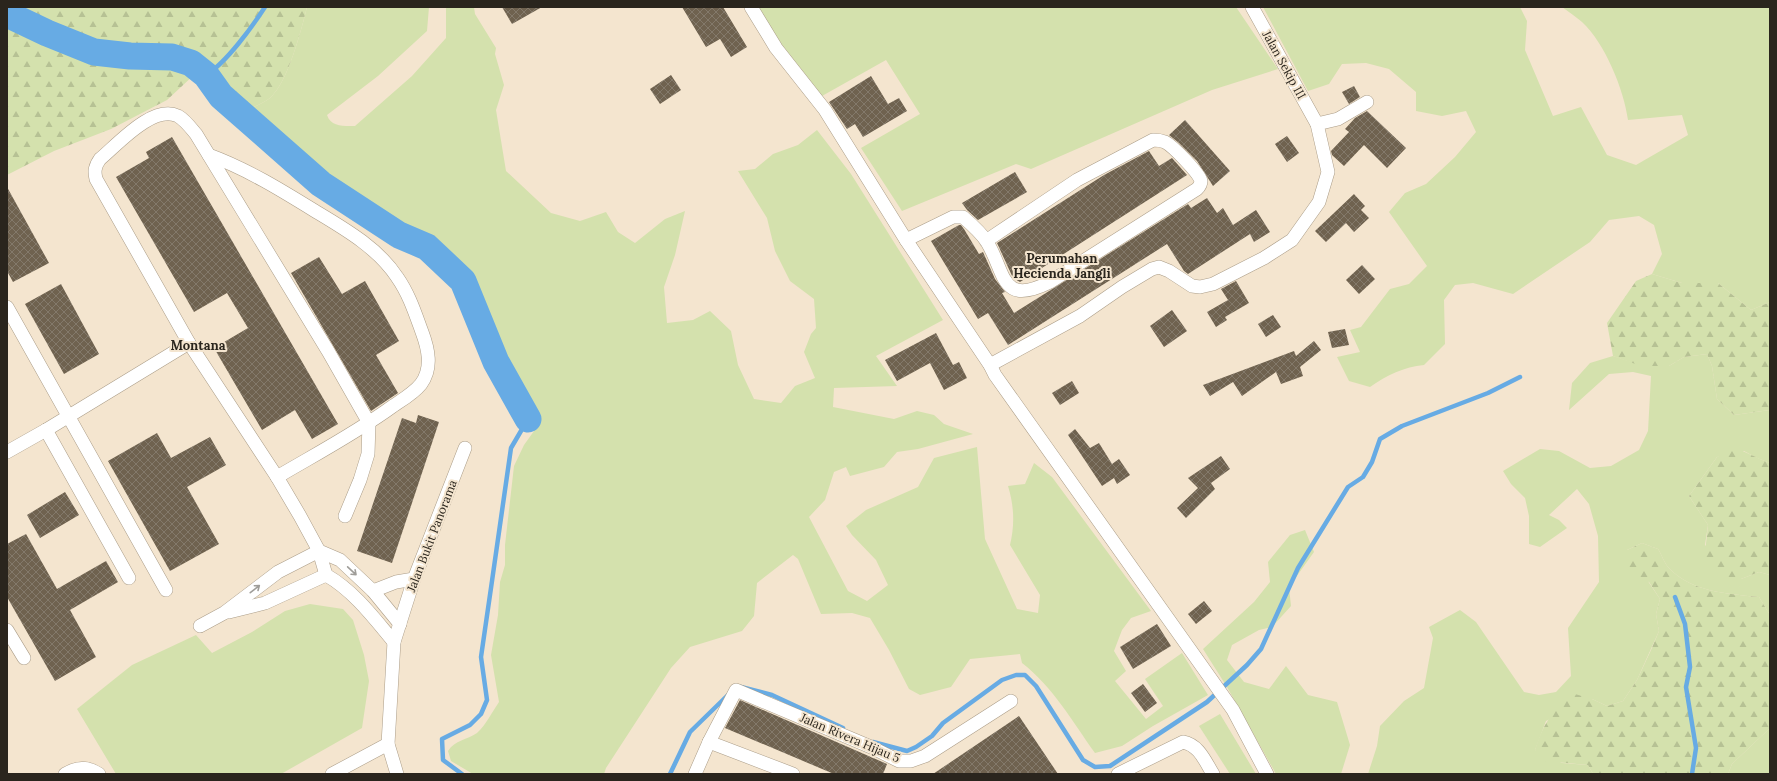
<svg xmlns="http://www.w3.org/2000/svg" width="1777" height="781" font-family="Lora,serif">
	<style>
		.green { fill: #d4e1ad }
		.forest { fill: url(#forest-firs) }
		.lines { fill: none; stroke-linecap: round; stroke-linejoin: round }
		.stream { stroke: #67abe4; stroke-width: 4.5 }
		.river { stroke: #67abe4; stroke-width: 27 }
		.building { fill: url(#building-cross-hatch) }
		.street-casing { stroke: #ab9d88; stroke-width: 14 }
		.street { stroke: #fff; stroke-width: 13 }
		.oneway { stroke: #9f9d99 }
		.labels { text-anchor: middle; stroke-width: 4; stroke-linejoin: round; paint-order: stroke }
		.street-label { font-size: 12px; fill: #2a251d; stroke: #f4e5cf }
		.neighbourhood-label { font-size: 13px; font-weight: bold; fill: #2a251d; stroke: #f4e5cf }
	</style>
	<defs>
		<pattern id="forest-firs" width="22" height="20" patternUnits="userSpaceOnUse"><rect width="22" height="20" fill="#d4e1ad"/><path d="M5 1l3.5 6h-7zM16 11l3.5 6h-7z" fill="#b6c194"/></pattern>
		<pattern id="building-cross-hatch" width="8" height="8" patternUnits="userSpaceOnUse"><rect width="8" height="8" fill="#6f624f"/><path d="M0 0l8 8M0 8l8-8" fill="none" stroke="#83796a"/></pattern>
	</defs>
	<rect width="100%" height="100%" fill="#f4e5cf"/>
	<!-- green -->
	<g class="green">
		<path d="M307 7H429L427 31 378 76 327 115C331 127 343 126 355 126L412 76 446 38V7H474L475 14 496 48 495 54 504 85 496 110 506 171 551 213 580 221 606 212 618 232 635 243 665 219 685 211 675 255 664 287 667 323 693 320 710 311 731 331 738 365 754 399 781 403 795 386 815 378 804 352 811 334 816 328 814 299 790 281 775 251 767 218 738 171 755 169 773 154 798 145 817 130 851 174 943 320 876 356 897 386 834 388 833 407 894 419 917 411 934 415 944 424 973 434 918 449 897 452 884 467 850 476 846 467 834 472 825 500 809 517 848 591 867 601 888 585 876 560 852 535 846 526 866 510 918 487 934 458 977 447 985 539 1017 609 1038 613 1040 595 1010 545C1015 524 1014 506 1008 486L1025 484 1034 463 1052 477 1151 611 1131 618 1122 630 1114 651 1126 671 1115 681 1146 719 1163 706 1145 679 1182 653 1208 695 1153 726 1122 746 1095 753C1072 721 1053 687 1022 663L1020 654 970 659 951 687 920 695 909 689 889 650 870 618 852 613 821 614 798 559 793 555 757 583 754 616 742 631 690 647 671 668 606 768 604 774H473L451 761 448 751C455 740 467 740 477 733 486 725 492 712 499 702L491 655 498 615 500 582 505 565V545L514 466 524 445 534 431 535 418 528 401 512 384 490 324 484 301 469 277 451 259 420 235 408 232 383 217 289 145 248 110C255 106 264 103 270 98 288 82 301 31 307 7Z"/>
		<polygon points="756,7 1236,7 1278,69 1212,90 1031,169 1016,164 902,211 861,148 920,114 886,60 822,96 772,32"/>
		<path d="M1263 7H1520L1527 21 1525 50 1553 116 1581 107 1607 155 1636 165 1688 135 1682 115 1628 120C1624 90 1605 43 1582 22 1576 17 1569 12 1562 7H1770V302L1751 310 1718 283H1682L1652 274 1662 254 1654 225 1639 216 1609 220 1590 242 1513 294 1473 283 1455 285 1444 300 1445 344 1424 365C1404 367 1387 375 1370 387L1349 381 1337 357 1360 352 1350 330 1361 327 1390 289 1409 284 1427 266 1389 212 1405 193 1426 184 1455 157 1476 132 1466 111 1442 116 1416 111V92L1389 69 1366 63 1342 64 1329 84 1308 91Z"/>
		<path d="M1707 354 1712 366 1717 399 1734 415 1770 410V463L1757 458 1744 451 1717 457 1689 496 1708 525 1705 545 1741 579 1759 572 1770 575V615L1759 597C1729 594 1691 592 1669 568 1664 563 1662 555 1658 549L1642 543 1627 550 1660 599 1656 614 1659 631 1637 680 1623 701 1607 706 1592 699 1546 721 1535 750 1562 763 1588 765 1593 774H1368L1377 746 1380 726 1404 701 1424 688 1433 638 1429 627 1460 610 1476 622 1524 692 1539 695 1556 692 1571 676 1568 628 1599 582 1598 536 1589 504 1577 489 1549 515 1559 520 1567 528 1540 547 1529 544V516L1525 498 1511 484 1503 471 1540 449 1559 451 1590 468 1611 466 1639 450 1648 431 1651 376 1633 372 1609 374 1569 410 1572 383 1590 363 1613 356 1641 365 1669 366 1684 357Z"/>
		<polygon points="1305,530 1314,552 1289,587 1291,606 1272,627 1259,630 1232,645 1227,660 1244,682 1269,689 1286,666 1308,695 1337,702 1350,745 1341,774 1276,774 1227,687 1203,649 1254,602 1270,582 1268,562 1290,535"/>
		<polygon points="310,604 343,609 353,620 364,655 369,681 362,728 281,774 116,774 77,709 132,665 196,635 212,653 252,632 285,611"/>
		<polygon points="1220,714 1256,774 1230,774 1199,726"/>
		<polygon points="1770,728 1770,774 1728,774 1732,764"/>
	</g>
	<!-- forest -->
	<g class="forest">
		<path d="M7 7H307C301 31 288 82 270 98 264 103 255 106 248 110L195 74 167 100 111 129 54 151 7 175Z"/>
		<polygon points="1652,274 1682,283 1718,283 1751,310 1770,302 1770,410 1734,415 1717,399 1712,366 1707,354 1684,357 1669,366 1641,366 1613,356 1607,323 1636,281"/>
		<path d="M1735 448C1747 452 1758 459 1770 463V575L1759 572 1741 579H1719L1704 562 1708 525 1689 496 1717 457Z"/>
		<path d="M1642 543 1658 549C1662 555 1664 563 1669 568 1691 592 1729 594 1759 597L1770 615V728L1732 764 1728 774H1593L1588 765 1544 761 1535 750C1544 722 1551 712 1575 694L1592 699 1607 706 1623 701 1637 680 1651 650 1659 631 1656 614 1660 599 1649 582 1626 576 1627 550Z"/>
	</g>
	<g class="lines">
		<!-- stream -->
		<g class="stream">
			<path d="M206 75C226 63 252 27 265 7"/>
			<polyline points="1675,597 1685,624 1690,667 1686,687 1696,748 1692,774"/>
			<polyline points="741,687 772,695 843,728"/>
			<polyline points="873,742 907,751 916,747 932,736 943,723 1002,680 1016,675 1025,675 1036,686 1083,760 1095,767 1110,766 1207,702 1247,665 1261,649 1298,568 1348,487 1363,477 1372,462 1380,439 1402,426 1488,393 1520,377"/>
			<polyline points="462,774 443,760 442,739 470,725 481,714 487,700 481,657 492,581 511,448 528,419"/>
			<polyline points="670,774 690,732 729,694"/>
		</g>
		<!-- river -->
		<polyline class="river" points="7,14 47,33 94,52 130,56 172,57 191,63 206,75 221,96 321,184 399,235 427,247 463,281 496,362 528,419"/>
	</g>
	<!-- building -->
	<g class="building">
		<polygon points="502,7 542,7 512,24"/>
		<polygon points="682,7 723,7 747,47 731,57 720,39 706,47"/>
		<polygon points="671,75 681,90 660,104 650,89"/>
		<polygon points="871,76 888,104 899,98 907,111 863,137 855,124 847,129 829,102"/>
		<polygon points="1354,86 1360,97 1349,104 1342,92"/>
		<polygon points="1367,111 1406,148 1387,168 1364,145 1344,166 1332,155 1331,151 1349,132 1345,129 1355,118"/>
		<polygon points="1185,120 1230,171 1213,186 1197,161 1179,143 1169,135"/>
		<polygon points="1287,136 1299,153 1287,162 1275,144"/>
		<polygon points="172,137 338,424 312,439 295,410 262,430 214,348 248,328 227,293 194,312 116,177 149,158 146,152"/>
		<polygon points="1149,151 1159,166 1172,158 1187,175 1020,282 1013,278 997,243 1104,175"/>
		<polygon points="1015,172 1027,192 978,220 967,210 962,203"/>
		<polygon points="7,187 49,263 13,282 7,271"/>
		<polygon points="1354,194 1365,206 1361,210 1369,218 1354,232 1346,223 1326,242 1315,231"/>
		<polygon points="1207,198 1217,213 1223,208 1233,225 1256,210 1270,232 1254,242 1250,234 1188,274 1184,271 1167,244 1008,345 988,313 978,319 931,241 959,225 961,225 964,229 979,254 983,252 995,279 1005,292 1002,293 1014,313 1188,204 1191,208"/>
		<polygon points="319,257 342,294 365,281 399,341 376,355 398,393 371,411 291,273"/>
		<polygon points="1362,265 1375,279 1359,294 1346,280"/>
		<polygon points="1236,281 1249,303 1225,317 1227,320 1216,327 1207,312 1228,300 1221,289"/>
		<polygon points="61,284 99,354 64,374 25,304"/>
		<polygon points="1172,310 1187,331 1164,347 1150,326"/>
		<polygon points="1273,315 1281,327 1266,337 1258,324"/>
		<polygon points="1345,329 1349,345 1332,348 1328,332"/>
		<polygon points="936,333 953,365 959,362 967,378 944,390 930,363 897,381 885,360"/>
		<polygon points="1314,341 1321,350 1300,367 1303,376 1281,384 1276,372 1242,396 1233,382 1210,396 1203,385 1294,351 1296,356"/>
		<polygon points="1072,381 1079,393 1060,405 1052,393"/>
		<polygon points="418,415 439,422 392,563 357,551 402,418 416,423"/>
		<polygon points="1075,429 1090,448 1099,443 1112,464 1119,459 1130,475 1117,484 1114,478 1102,486 1068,435"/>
		<polygon points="157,433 171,458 210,437 226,465 187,487 219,544 170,571 108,461"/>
		<polygon points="1221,456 1230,469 1211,483 1215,489 1186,518 1177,508 1198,488 1188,478"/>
		<polygon points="65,492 79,515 40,538 27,515"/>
		<polygon points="26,534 57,589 106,561 118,582 70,610 96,657 55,681 7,597 7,544"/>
		<polygon points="1204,601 1212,611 1196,624 1188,614"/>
		<polygon points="1157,624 1171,646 1133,669 1120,647"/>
		<polygon points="1143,684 1157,703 1145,712 1131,693"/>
		<polygon points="740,700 887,764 883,774 834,774 725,728"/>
		<polygon points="1019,716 1058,774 933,774 979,743"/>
	</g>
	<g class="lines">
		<defs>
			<g id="street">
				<polyline points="751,7 776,48 825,110 906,240 990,365 995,375 1233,710 1267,774"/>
				<polyline points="1317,124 1338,119 1367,102"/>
				<path d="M209 155C247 169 281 190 315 211 345 229 378 248 397 277 409 294 415 313 422 332 428 348 433 368 421 384 414 393 402 400 393 406 356 433 316 454 277 477"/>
				<path d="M906 240 953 217H963C970 223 982 234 987 242 1006 273 1000 307 1050 282L1197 189C1199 187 1201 185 1201 181 1199 173 1173 146 1165 142 1160 140 1157 140 1153 140L1077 180 986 241"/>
				<polyline points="7,307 166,590"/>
				<polyline points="990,365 1080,316 1122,287 1152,269 1159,267 1169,271 1192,286 1200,287 1213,284 1264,258 1292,240 1319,202 1328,172 1317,124 1252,7"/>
				<polyline points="46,430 129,578"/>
				<polyline points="7,452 46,430 189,343"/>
				<path d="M326 575 319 551 300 516 277 477 189 343 96 179C94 171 95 166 100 159 118 144 153 104 178 116 185 120 191 128 196 134L328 351 369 423 368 454 360 480 345 516"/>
				<path d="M326 575C354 591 374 618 394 642"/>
				<polyline points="373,591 396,582 414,579"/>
				<polyline points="229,612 265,603 326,575"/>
				<polyline points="200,626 224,613 278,572 319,551 340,560 373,591 400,624"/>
				<polyline points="7,630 24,658"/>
				<polyline points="709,742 793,774"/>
				<path d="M65 774C77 767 87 766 99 774"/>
				<polyline points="332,774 388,744"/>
				<polyline points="397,774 388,744 394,642 414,579 465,448"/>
				<polyline points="695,774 709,742 736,690 871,747 899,761 911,761 925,756 1011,701"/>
				<path d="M1118 774 1183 742C1199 745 1205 761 1213 774"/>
			</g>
		</defs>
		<!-- street casing -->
		<use href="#street" class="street-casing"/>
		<!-- street -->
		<use href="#street" class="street"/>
	</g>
	<!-- one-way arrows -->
	<defs><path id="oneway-shaft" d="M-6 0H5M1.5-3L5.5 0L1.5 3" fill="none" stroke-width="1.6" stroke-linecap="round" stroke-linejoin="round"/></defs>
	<g class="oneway">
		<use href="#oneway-shaft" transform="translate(352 571) rotate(43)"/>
		<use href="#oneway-shaft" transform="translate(255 589) rotate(-38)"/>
	</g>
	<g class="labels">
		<!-- street labels -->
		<g class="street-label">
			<text transform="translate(1284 65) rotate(61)" y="4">Jalan Sekip III</text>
			<text transform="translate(432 536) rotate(-69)" y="4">Jalan Bukit Panorama</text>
			<text transform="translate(850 738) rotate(23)" y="4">Jalan Rivera Hijau 5</text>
		</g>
		<!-- neighbourhood labels -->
		<g class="neighbourhood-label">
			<text x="1062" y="263">Perumahan<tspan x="1062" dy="15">Hecienda Jangli</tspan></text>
			<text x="198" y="350">Montana</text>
		</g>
	</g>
	<!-- border -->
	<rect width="1777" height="781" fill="none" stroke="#2a251d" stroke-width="16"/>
</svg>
